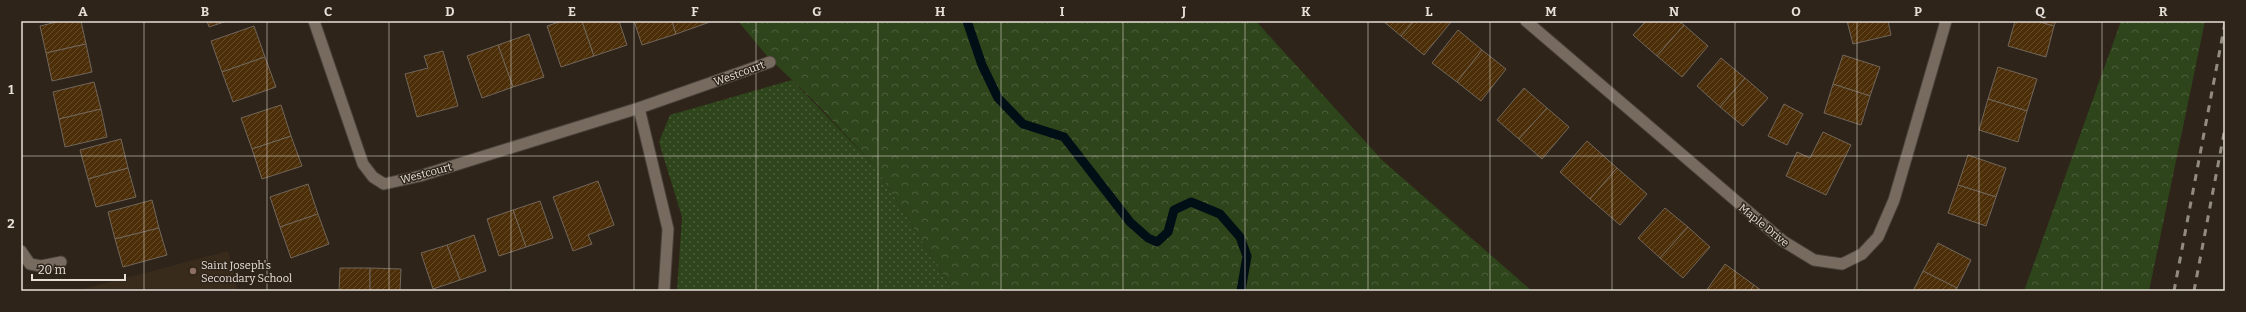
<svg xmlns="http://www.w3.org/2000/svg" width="2246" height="312" font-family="Bitter,serif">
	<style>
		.built { fill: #392b1c }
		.grass { fill: url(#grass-dots) }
		.forest { fill: url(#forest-crowns) }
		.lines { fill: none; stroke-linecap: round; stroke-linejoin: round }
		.stream { stroke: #000e16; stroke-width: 9 }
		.building { fill: url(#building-hatch); stroke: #71665a }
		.minor-casing { stroke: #484038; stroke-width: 13 }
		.minor { stroke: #776b60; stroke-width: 11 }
		.rail { stroke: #938b82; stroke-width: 3; stroke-dasharray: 7 7; stroke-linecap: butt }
		.grid { fill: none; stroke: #e7e0d9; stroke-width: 1; stroke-opacity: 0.55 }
		.education-dot { fill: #8d6e63; stroke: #2e241a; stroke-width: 1.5 }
		.labels { text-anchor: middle; stroke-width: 3; stroke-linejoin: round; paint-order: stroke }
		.street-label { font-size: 11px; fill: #e7e0d9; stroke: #2e241a }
		.poi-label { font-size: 11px; fill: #e7e0d9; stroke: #2e241a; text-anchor: start }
		.neatline { fill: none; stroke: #e7e0d9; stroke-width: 1.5 }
		.grid-label { font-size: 13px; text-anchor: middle; font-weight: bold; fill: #e7e0d9 }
	</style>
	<defs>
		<pattern id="grass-dots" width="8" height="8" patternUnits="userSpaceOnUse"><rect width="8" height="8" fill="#2e441a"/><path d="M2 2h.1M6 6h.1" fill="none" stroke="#4c5f3b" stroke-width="1.8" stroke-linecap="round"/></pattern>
		<pattern id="forest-crowns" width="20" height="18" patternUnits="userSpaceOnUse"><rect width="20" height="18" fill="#2e441a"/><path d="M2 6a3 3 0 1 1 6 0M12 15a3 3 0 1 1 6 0" fill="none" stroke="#4c5f3b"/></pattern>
		<pattern id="building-hatch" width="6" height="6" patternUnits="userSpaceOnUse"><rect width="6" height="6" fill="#4c2e08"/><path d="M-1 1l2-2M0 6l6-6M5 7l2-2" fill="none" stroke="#664c2b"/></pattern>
	</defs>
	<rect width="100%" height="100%" fill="#2e241a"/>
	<!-- built -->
	<polygon class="built" points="228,251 238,291 76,291"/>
	<!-- grass -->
	<polygon class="grass" points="792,80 875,166 953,291 677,291 682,217 659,142 670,115"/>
	<!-- forest -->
	<g class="forest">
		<polygon points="738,21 1256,21 1382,160 1532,291 953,291 875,166 816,103 767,56"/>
		<polygon points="2121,21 2205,21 2149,291 2024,291"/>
	</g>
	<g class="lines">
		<!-- stream -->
		<polyline class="stream" points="967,21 982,65 998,98 1023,124 1064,137 1130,222 1148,238 1157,242 1168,232 1174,210 1191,202 1220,214 1240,237 1247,256 1241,291"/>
	</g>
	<!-- building -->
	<g class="building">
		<polygon points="61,21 81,21 86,44 46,53 40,26"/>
		<polygon points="207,21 227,21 209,27"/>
		<polygon points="562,21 582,21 594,56 561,67 547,26"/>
		<polygon points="582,21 619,21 627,45 594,56"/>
		<polygon points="634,21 672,21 676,34 642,45"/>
		<polygon points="672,21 709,21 710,22 676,34"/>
		<polygon points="1383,21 1414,21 1401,36"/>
		<polygon points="1414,21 1449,21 1451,22 1424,55 1401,36"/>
		<polygon points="1646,21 1679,21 1684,25 1657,56 1633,35"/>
		<polygon points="1847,21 1888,21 1891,35 1853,44"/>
		<polygon points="2015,21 2037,21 2054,26 2046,57 2008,46"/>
		<polygon points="2037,21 2056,21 2054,26"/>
		<polygon points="1684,25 1708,46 1682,77 1657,56"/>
		<polygon points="254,26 265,57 222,72 211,41"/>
		<polygon points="1458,30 1482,50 1457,82 1432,63"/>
		<polygon points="529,34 544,77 513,87 498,45"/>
		<polygon points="86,44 92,72 52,81 46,53"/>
		<polygon points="498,45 513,87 482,98 467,56"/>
		<polygon points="1482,50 1506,69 1481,101 1457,82"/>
		<polygon points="443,51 458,106 417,117 405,74 428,68 424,56"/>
		<polygon points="1843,55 1880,67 1870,96 1833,84"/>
		<polygon points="265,57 276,87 233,102 222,72"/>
		<polygon points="1721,58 1745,78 1720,107 1697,86"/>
		<polygon points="1998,67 2037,79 2027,111 1988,99"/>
		<polygon points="1745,78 1768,98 1743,126 1720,107"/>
		<polygon points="94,82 101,109 59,119 53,92"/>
		<polygon points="1833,84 1870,96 1861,125 1824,113"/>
		<polygon points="1524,88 1547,108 1519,139 1497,120"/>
		<polygon points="1988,99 2027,111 2018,142 1979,130"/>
		<polygon points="1784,104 1803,114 1787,145 1768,136"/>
		<polygon points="281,105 291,136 252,149 241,118"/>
		<polygon points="1547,108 1569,127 1542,159 1519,139"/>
		<polygon points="101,109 107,137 65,147 59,119"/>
		<polygon points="1823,132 1851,145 1826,195 1786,176 1797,152 1810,158"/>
		<polygon points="291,136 302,166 262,179 252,149"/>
		<polygon points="121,139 128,168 88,179 80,150"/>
		<polygon points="1587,141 1617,168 1590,199 1560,172"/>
		<polygon points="1968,155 2006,168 1996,197 1958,185"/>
		<polygon points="128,168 136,197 96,207 88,179"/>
		<polygon points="1617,168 1647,194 1620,225 1590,199"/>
		<polygon points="598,181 614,225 588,235 592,244 573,251 553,197"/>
		<polygon points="308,184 318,214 280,227 270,197"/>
		<polygon points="1958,185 1996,197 1986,226 1948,213"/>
		<polygon points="152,200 159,228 115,239 108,212"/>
		<polygon points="540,201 553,238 526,247 513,210"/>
		<polygon points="1665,208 1688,227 1660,258 1638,238"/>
		<polygon points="513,210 526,247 499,256 487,219"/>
		<polygon points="318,214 329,244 291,258 280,227"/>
		<polygon points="1688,227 1710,247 1683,278 1660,258"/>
		<polygon points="159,228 167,255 123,267 115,239"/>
		<polygon points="474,235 486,271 460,280 447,245"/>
		<polygon points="1938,243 1971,260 1957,288 1923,271"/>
		<polygon points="447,245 460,280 433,289 421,253"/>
		<polygon points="1725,264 1754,285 1750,291 1706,291"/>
		<polygon points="340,268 370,268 370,291 339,291"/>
		<polygon points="370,268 401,269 400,291 370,291"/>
		<polygon points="1923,271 1957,288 1956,291 1913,291"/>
		<polygon points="1754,285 1762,291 1750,291"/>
	</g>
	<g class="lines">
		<defs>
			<g id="minor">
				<polyline points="314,21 363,164 373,177 384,184 420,176 639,108 770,62"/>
				<polyline points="1526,21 1783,241 1814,260 1842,264 1862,254 1878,237 1894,200 1946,21"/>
				<polyline points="639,108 668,229 664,291"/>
				<polyline points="21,251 30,264 41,266 61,262"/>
			</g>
		</defs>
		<!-- minor casing -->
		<use href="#minor" class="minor-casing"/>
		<!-- minor -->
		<use href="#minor" class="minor"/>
		<!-- rail -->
		<g class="rail">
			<polyline points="2174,291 2225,23"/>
			<polyline points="2194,291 2225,128"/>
		</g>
	</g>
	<!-- grid -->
	<path class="grid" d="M144 21V291M267 21V291M389 21V291M511 21V291M634 21V291M756 21V291M878 21V291M1001 21V291M1123 21V291M1245 21V291M1368 21V291M1490 21V291M1612 21V291M1735 21V291M1857 21V291M1979 21V291M2102 21V291M21 156H2225"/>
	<!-- markers -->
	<circle class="education-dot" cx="193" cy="271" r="4"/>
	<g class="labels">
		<!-- street labels -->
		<g class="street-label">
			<text transform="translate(739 73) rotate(-20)" y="4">Westcourt</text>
			<text transform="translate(426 173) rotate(-15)" y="4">Westcourt</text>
			<text transform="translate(1764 225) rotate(39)" y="4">Maple Drive</text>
		</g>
		<!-- poi labels -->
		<g class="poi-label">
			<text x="201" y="269">Saint Joseph's<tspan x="201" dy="13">Secondary School</tspan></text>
		</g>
	</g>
	<!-- border -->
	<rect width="2246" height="312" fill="none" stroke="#2e241a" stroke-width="44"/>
	<!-- scale -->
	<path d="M32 274v6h93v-6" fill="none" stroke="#e7e0d9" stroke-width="2"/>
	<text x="38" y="274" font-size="12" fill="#e7e0d9" stroke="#2e241a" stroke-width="3" paint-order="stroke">20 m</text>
	<rect x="22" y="22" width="2202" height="268" class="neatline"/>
	<g class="grid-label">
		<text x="83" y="16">A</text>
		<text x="205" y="16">B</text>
		<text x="328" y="16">C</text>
		<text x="450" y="16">D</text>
		<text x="572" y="16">E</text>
		<text x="695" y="16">F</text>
		<text x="817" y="16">G</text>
		<text x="940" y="16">H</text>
		<text x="1062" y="16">I</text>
		<text x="1184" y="16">J</text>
		<text x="1306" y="16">K</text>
		<text x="1429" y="16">L</text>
		<text x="1551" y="16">M</text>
		<text x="1674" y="16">N</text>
		<text x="1796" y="16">O</text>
		<text x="1918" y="16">P</text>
		<text x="2040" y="16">Q</text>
		<text x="2163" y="16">R</text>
		<text x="11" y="94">1</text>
		<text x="11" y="228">2</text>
	</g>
</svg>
